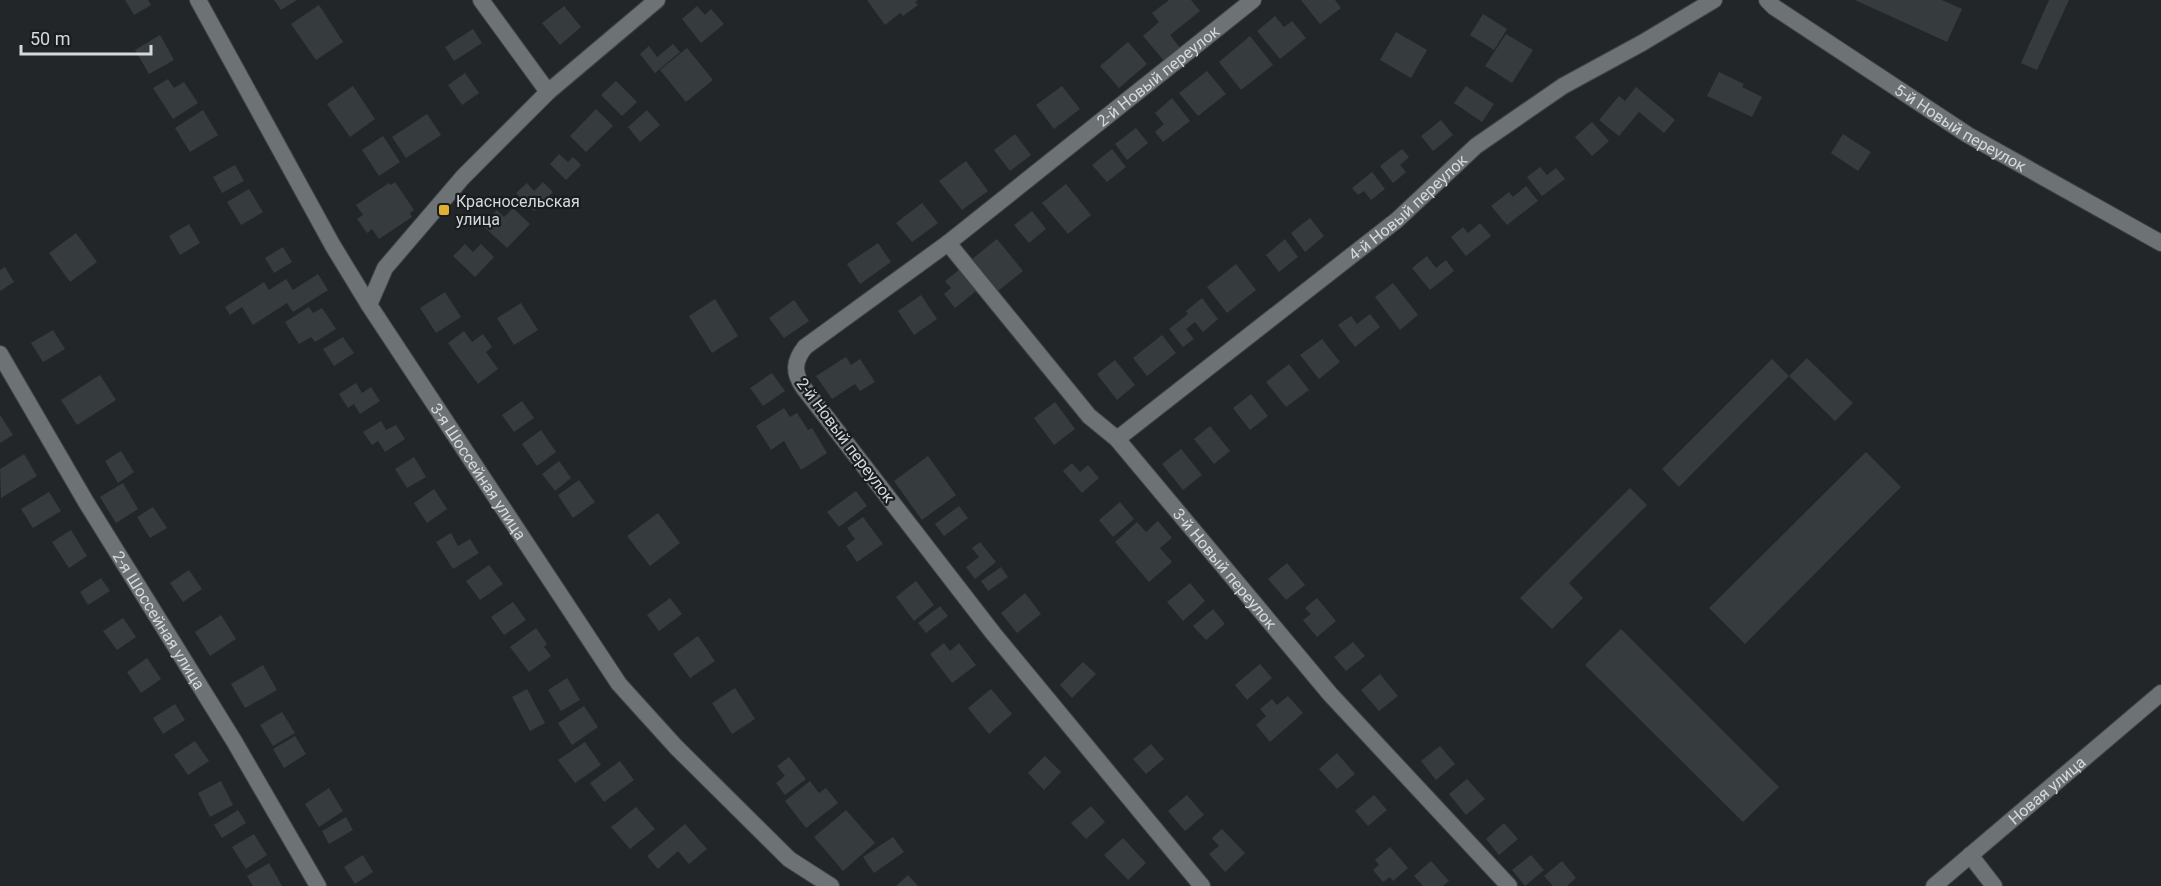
<svg xmlns="http://www.w3.org/2000/svg" width="2161" height="886" font-family="Roboto,sans-serif">
	<style>
		.building { fill: #363b3d }
		.lines { fill: none; stroke-linecap: round; stroke-linejoin: round }
		.minor-casing { stroke: #404446; stroke-width: 18 }
		.tertiary-casing { stroke: #404446; stroke-width: 18 }
		.minor { stroke: #6d7275; stroke-width: 16 }
		.tertiary { stroke: #6d7275; stroke-width: 16 }
		.poi-dot { fill: #e0b034; stroke: #191d1f; stroke-width: 2 }
		.labels { text-anchor: middle; stroke-width: 4.5; stroke-linejoin: round; paint-order: stroke }
		.street-label { font-size: 16px; fill: #d6d9db; stroke: #191d1f }
		.poi-label { font-size: 16px; fill: #d6d9db; stroke: #191d1f; text-anchor: start }
	</style>
	<rect width="100%" height="100%" fill="#222629"/>
	<!-- building -->
	<g class="building">
		<polygon points="125,0 148,0 151,5 134,15"/>
		<polygon points="274,0 297,0 281,10"/>
		<polygon points="867,0 918,0 915,2 918,5 903,16 900,13 885,25"/>
		<polygon points="1169,0 1191,0 1200,11 1170,35 1181,49 1165,62 1143,36 1159,22 1152,13"/>
		<polygon points="1301,0 1335,0 1341,8 1320,24"/>
		<polygon points="1855,0 1942,0 1962,9 1947,42"/>
		<polygon points="2049,0 2069,0 2037,70 2021,63"/>
		<polygon points="319,5 343,42 316,60 291,24"/>
		<polygon points="564,6 581,27 560,45 542,23"/>
		<polygon points="697,6 705,15 711,9 724,24 701,43 682,19"/>
		<polygon points="1483,14 1507,29 1494,50 1470,35"/>
		<polygon points="1275,16 1284,27 1292,21 1306,38 1280,59 1257,31"/>
		<polygon points="473,29 482,43 454,61 445,47"/>
		<polygon points="1396,32 1427,50 1411,78 1380,60"/>
		<polygon points="1506,34 1533,50 1512,83 1485,66"/>
		<polygon points="160,35 174,60 149,74 135,50"/>
		<polygon points="1250,36 1273,65 1241,90 1219,62"/>
		<polygon points="1128,42 1147,64 1119,88 1100,66"/>
		<polygon points="673,44 680,52 655,73 640,54 649,46 657,57"/>
		<polygon points="687,48 713,80 686,102 660,70"/>
		<polygon points="1207,71 1226,94 1198,116 1179,93"/>
		<polygon points="1719,72 1744,84 1742,87 1762,97 1752,117 1707,96"/>
		<polygon points="465,73 479,93 462,105 448,85"/>
		<polygon points="168,79 174,88 184,82 198,103 173,119 153,88"/>
		<polygon points="616,81 637,102 622,116 601,95"/>
		<polygon points="353,86 375,119 350,137 327,104"/>
		<polygon points="1062,86 1080,109 1054,129 1036,105"/>
		<polygon points="1466,86 1494,104 1482,122 1454,103"/>
		<polygon points="1636,87 1675,120 1664,133 1639,112 1619,136 1599,120 1619,96 1625,101"/>
		<polygon points="1172,98 1190,121 1163,142 1155,132 1164,124 1155,113"/>
		<polygon points="596,109 613,126 586,152 570,136"/>
		<polygon points="203,110 218,135 190,152 175,128"/>
		<polygon points="647,110 660,125 640,142 628,127"/>
		<polygon points="427,114 441,135 406,158 392,137"/>
		<polygon points="1441,120 1453,135 1433,151 1421,136"/>
		<polygon points="1592,122 1609,141 1592,156 1575,137"/>
		<polygon points="1136,128 1148,143 1127,160 1115,144"/>
		<polygon points="1015,134 1031,155 1010,171 994,150"/>
		<polygon points="1843,134 1871,152 1858,171 1831,153"/>
		<polygon points="383,136 400,162 379,176 362,150"/>
		<polygon points="1112,149 1126,167 1107,182 1092,165"/>
		<polygon points="1402,149 1409,157 1400,165 1406,172 1393,183 1380,166"/>
		<polygon points="559,154 568,162 573,157 581,165 566,180 550,164"/>
		<polygon points="966,161 988,191 962,210 939,181"/>
		<polygon points="235,165 244,181 222,193 213,177"/>
		<polygon points="1540,167 1547,175 1556,168 1565,179 1542,196 1527,177"/>
		<polygon points="1372,172 1385,189 1371,200 1364,191 1358,195 1352,188"/>
		<polygon points="395,182 414,210 410,213 412,217 379,239 372,229 367,233 357,219 363,215 356,205 389,183 391,185"/>
		<polygon points="543,182 553,192 534,211 516,193 527,183 534,191"/>
		<polygon points="1066,184 1091,215 1068,234 1042,203"/>
		<polygon points="1526,186 1538,201 1507,225 1491,206 1509,192 1513,197"/>
		<polygon points="249,189 263,212 241,225 227,202"/>
		<polygon points="922,203 938,223 912,242 896,223"/>
		<polygon points="513,208 530,224 507,248 482,225 497,210 504,217"/>
		<polygon points="1032,211 1046,229 1029,243 1014,225"/>
		<polygon points="1310,218 1324,236 1305,252 1291,233"/>
		<polygon points="1480,223 1491,236 1466,256 1451,237 1463,227 1468,233"/>
		<polygon points="189,224 200,243 180,255 169,236"/>
		<polygon points="76,233 97,262 70,282 49,253"/>
		<polygon points="997,239 1023,271 998,291 972,259"/>
		<polygon points="1285,239 1298,257 1279,272 1266,255"/>
		<polygon points="878,243 891,262 860,284 847,264"/>
		<polygon points="465,244 473,252 481,244 494,257 475,277 453,256"/>
		<polygon points="283,247 292,262 274,273 265,258"/>
		<polygon points="1427,256 1436,268 1446,260 1454,271 1430,290 1412,268"/>
		<polygon points="1236,264 1256,290 1227,313 1207,287"/>
		<polygon points="5,267 14,282 0,291 0,270"/>
		<polygon points="959,270 976,291 955,308 944,294 951,288 945,281"/>
		<polygon points="318,274 328,290 293,312 287,303 253,325 242,307 230,315 225,307 264,282 269,290 286,279 293,290"/>
		<polygon points="1393,283 1418,315 1400,330 1375,297"/>
		<polygon points="445,292 461,317 436,333 420,308"/>
		<polygon points="921,295 937,319 914,335 898,311"/>
		<polygon points="1202,298 1218,319 1203,332 1195,322 1186,329 1194,339 1183,347 1169,329 1188,314 1186,311"/>
		<polygon points="715,299 738,336 712,353 689,316"/>
		<polygon points="794,300 809,321 784,338 769,318"/>
		<polygon points="521,303 538,330 514,345 497,318"/>
		<polygon points="309,307 313,313 322,308 336,329 315,342 311,337 299,344 285,322"/>
		<polygon points="1370,314 1380,327 1355,347 1338,325 1351,316 1357,324"/>
		<polygon points="53,330 65,349 43,362 31,343"/>
		<polygon points="464,331 472,342 483,334 492,347 486,352 498,369 478,384 448,343"/>
		<polygon points="1162,335 1176,353 1147,376 1133,358"/>
		<polygon points="343,337 354,353 334,366 323,349"/>
		<polygon points="1322,339 1340,362 1319,379 1300,355"/>
		<polygon points="846,357 851,365 860,359 875,382 860,391 855,384 832,399 816,376"/>
		<polygon points="1807,358 1853,403 1835,421 1789,376 1679,487 1662,469 1772,359 1789,376"/>
		<polygon points="1115,360 1135,385 1117,400 1097,374"/>
		<polygon points="1289,364 1309,390 1286,407 1266,382"/>
		<polygon points="772,373 785,391 763,406 750,388"/>
		<polygon points="100,375 116,400 77,425 61,400"/>
		<polygon points="356,383 362,393 371,387 380,401 360,414 354,404 348,408 339,394"/>
		<polygon points="1251,394 1268,416 1250,430 1233,408"/>
		<polygon points="522,401 534,418 514,432 502,415"/>
		<polygon points="1055,402 1075,429 1054,445 1034,418"/>
		<polygon points="784,408 790,417 797,413 808,430 812,428 827,453 801,470 784,441 771,450 756,426"/>
		<polygon points="0,415 13,435 0,443"/>
		<polygon points="381,421 386,430 396,425 405,439 385,452 378,441 372,445 363,432"/>
		<polygon points="1210,426 1230,451 1214,464 1194,439"/>
		<polygon points="541,430 556,452 537,466 522,444"/>
		<polygon points="1181,449 1202,475 1183,490 1162,464"/>
		<polygon points="121,451 134,472 118,483 105,461"/>
		<polygon points="1866,452 1901,487 1745,644 1709,608"/>
		<polygon points="24,454 37,476 1,498 0,469"/>
		<polygon points="928,456 956,495 922,520 894,481"/>
		<polygon points="414,457 426,477 407,488 395,469"/>
		<polygon points="559,461 571,478 555,491 542,474"/>
		<polygon points="1072,463 1080,472 1088,465 1099,478 1082,493 1063,471"/>
		<polygon points="579,480 595,502 573,518 558,495"/>
		<polygon points="123,483 138,509 116,523 100,497"/>
		<polygon points="1630,488 1647,505 1569,583 1583,598 1552,629 1520,598"/>
		<polygon points="434,489 447,509 427,523 414,503"/>
		<polygon points="856,491 867,506 839,527 827,512"/>
		<polygon points="49,492 61,511 33,528 21,509"/>
		<polygon points="1120,502 1134,519 1113,537 1099,520"/>
		<polygon points="959,506 968,518 944,536 935,524"/>
		<polygon points="153,507 167,528 150,538 137,517"/>
		<polygon points="658,513 680,543 650,566 627,536"/>
		<polygon points="863,517 883,544 857,562 846,546 855,539 847,528"/>
		<polygon points="1158,521 1172,538 1160,548 1172,562 1149,582 1115,542 1137,522 1146,532"/>
		<polygon points="71,530 87,556 69,568 52,542"/>
		<polygon points="451,533 458,546 470,539 479,553 453,569 436,542"/>
		<polygon points="980,542 996,562 975,579 966,567 979,557 972,548"/>
		<polygon points="1287,563 1305,585 1286,600 1268,579"/>
		<polygon points="489,565 503,584 480,600 466,581"/>
		<polygon points="1001,567 1008,577 988,591 981,581"/>
		<polygon points="189,570 202,589 183,602 170,583"/>
		<polygon points="101,578 110,591 88,605 80,592"/>
		<polygon points="916,581 934,605 914,621 896,597"/>
		<polygon points="1190,583 1205,601 1183,621 1167,602"/>
		<polygon points="1025,593 1041,614 1017,633 1001,613"/>
		<polygon points="670,598 682,614 659,631 647,615"/>
		<polygon points="1317,598 1336,621 1317,637 1303,620 1311,614 1305,608"/>
		<polygon points="513,602 526,620 504,635 491,617"/>
		<polygon points="940,606 948,616 926,633 918,623"/>
		<polygon points="1213,609 1225,624 1206,640 1193,626"/>
		<polygon points="221,615 236,639 210,656 195,632"/>
		<polygon points="123,618 136,637 117,650 103,631"/>
		<polygon points="536,628 547,644 544,647 551,656 529,672 510,647"/>
		<polygon points="1621,629 1779,787 1743,822 1585,665"/>
		<polygon points="698,636 715,661 690,678 673,654"/>
		<polygon points="1353,642 1365,656 1346,671 1334,657"/>
		<polygon points="944,643 950,651 959,643 976,665 952,683 930,654"/>
		<polygon points="147,658 161,679 141,693 127,672"/>
		<polygon points="1083,662 1096,674 1072,698 1060,685"/>
		<polygon points="1260,664 1272,678 1247,700 1235,685"/>
		<polygon points="263,665 277,690 245,708 231,684"/>
		<polygon points="1380,674 1398,696 1379,711 1361,690"/>
		<polygon points="567,678 580,700 561,711 548,690"/>
		<polygon points="735,688 755,719 732,734 712,703"/>
		<polygon points="527,689 545,723 530,731 512,697"/>
		<polygon points="991,689 1012,714 989,734 968,708"/>
		<polygon points="1288,696 1303,713 1270,742 1256,725 1266,716 1260,709 1272,699 1277,705"/>
		<polygon points="175,704 185,720 163,734 153,718"/>
		<polygon points="584,706 598,727 572,745 558,723"/>
		<polygon points="282,712 295,733 273,746 260,725"/>
		<polygon points="295,736 306,754 284,768 273,749"/>
		<polygon points="195,741 209,761 188,775 174,755"/>
		<polygon points="585,742 601,765 575,783 558,760"/>
		<polygon points="1151,744 1164,759 1146,774 1133,759"/>
		<polygon points="1440,746 1455,764 1436,780 1421,761"/>
		<polygon points="1337,753 1355,774 1337,789 1319,769"/>
		<polygon points="1045,756 1061,772 1044,790 1028,773"/>
		<polygon points="789,757 806,779 785,795 776,783 785,776 777,766"/>
		<polygon points="620,761 634,780 604,802 590,783"/>
		<polygon points="1467,779 1485,799 1466,815 1449,794"/>
		<polygon points="221,781 233,805 210,817 198,793"/>
		<polygon points="810,781 819,793 826,788 838,803 806,828 785,801"/>
		<polygon points="329,788 343,811 319,827 305,804"/>
		<polygon points="1187,795 1204,815 1185,831 1168,811"/>
		<polygon points="1374,795 1387,810 1368,826 1355,811"/>
		<polygon points="1091,806 1105,822 1086,839 1071,823"/>
		<polygon points="636,807 655,829 630,849 611,827"/>
		<polygon points="238,810 246,823 222,838 214,825"/>
		<polygon points="846,810 875,843 843,871 814,837"/>
		<polygon points="346,817 353,830 329,844 322,831"/>
		<polygon points="1504,823 1518,839 1499,855 1486,839"/>
		<polygon points="685,824 707,849 689,864 678,851 658,869 647,856"/>
		<polygon points="1222,829 1245,853 1225,872 1209,854 1219,846 1212,838"/>
		<polygon points="254,834 267,855 246,869 232,847"/>
		<polygon points="893,837 904,852 874,873 863,857"/>
		<polygon points="1123,838 1146,863 1128,880 1104,855"/>
		<polygon points="1390,847 1408,868 1393,881 1390,877 1383,882 1373,870 1379,865 1375,860"/>
		<polygon points="363,855 373,872 355,884 344,867"/>
		<polygon points="1531,855 1544,870 1525,886 1512,870"/>
		<polygon points="1431,861 1449,881 1443,886 1423,886 1414,876"/>
		<polygon points="1562,861 1576,878 1567,886 1553,886 1544,876"/>
		<polygon points="269,863 282,886 253,886 247,876"/>
		<polygon points="908,875 918,886 896,886"/>
	</g>
	<g class="lines">
		<defs>
			<g id="minor">
				<path id="s1" d="M198 0 333 246 369 305 619 684 676 747 789 859 831 886"/>
				<polyline points="481,0 548,92"/>
				<path id="s2" d="M1767 0 1774 7 1968 135 2161 243"/>
				<path id="s3" d="M948 243 1089 416 1117 439 1330 694 1509 886"/>
				<polyline points="369,305 385,268 463,177 548,92 657,0"/>
				<path id="s4" d="M0 354 86 502 234 741 318 886"/>
				<path id="s5" d="M1117 439 1397 220 1476 146 1563 86 1642 43 1714 0"/>
				<polyline points="1970,855 1994,886"/>
				<path id="s6" d="M1202 886 993 633 803 387C793 372 794 361 805 347L948 243 1253 0"/>
			</g>
			<g id="tertiary">
				<path id="s7" d="M1934 886 2161 693"/>
			</g>
		</defs>
		<!-- minor casing -->
		<use href="#minor" class="minor-casing"/>
		<!-- tertiary casing -->
		<use href="#tertiary" class="tertiary-casing"/>
		<!-- minor -->
		<use href="#minor" class="minor"/>
		<!-- tertiary -->
		<use href="#tertiary" class="tertiary"/>
	</g>
	<!-- markers -->
	<rect class="poi-dot" x="438" y="204" width="12" height="12" rx="3"/>
	<g class="labels">
		<!-- street labels -->
		<g class="street-label">
			<text dy="6" stroke="none"><textPath href="#s6" startOffset="1128">2-й Новый переулок</textPath></text>
			<text dy="6" stroke="none"><textPath href="#s2" startOffset="232">5-й Новый переулок</textPath></text>
			<text dy="6" stroke="none"><textPath href="#s5" startOffset="372">4-й Новый переулок</textPath></text>
			<text transform="translate(846 440) rotate(53)" y="6">2-й Новый переулок</text>
			<text dy="6" stroke="none"><textPath href="#s1" startOffset="549">3-я Шоссейная улица</textPath></text>
			<text dy="6" stroke="none"><textPath href="#s3" startOffset="428">3-й Новый переулок</textPath></text>
			<text dy="6" stroke="none"><textPath href="#s4" startOffset="310">2-я Шоссейная улица</textPath></text>
			<text dy="6" stroke="none"><textPath href="#s7" startOffset="148">Новая улица</textPath></text>
		</g>
		<!-- poi labels -->
		<g class="poi-label">
			<text x="456" y="207">Красносельская<tspan x="456" dy="18">улица</tspan></text>
		</g>
	</g>
	<!-- scale -->
	<path d="M21 45v9h130v-9" fill="none" stroke="#d6d9db" stroke-width="3"/>
	<text x="30" y="45" font-size="18" fill="#d6d9db" stroke="#191d1f" stroke-width="4.5" paint-order="stroke">50 m</text>
</svg>
